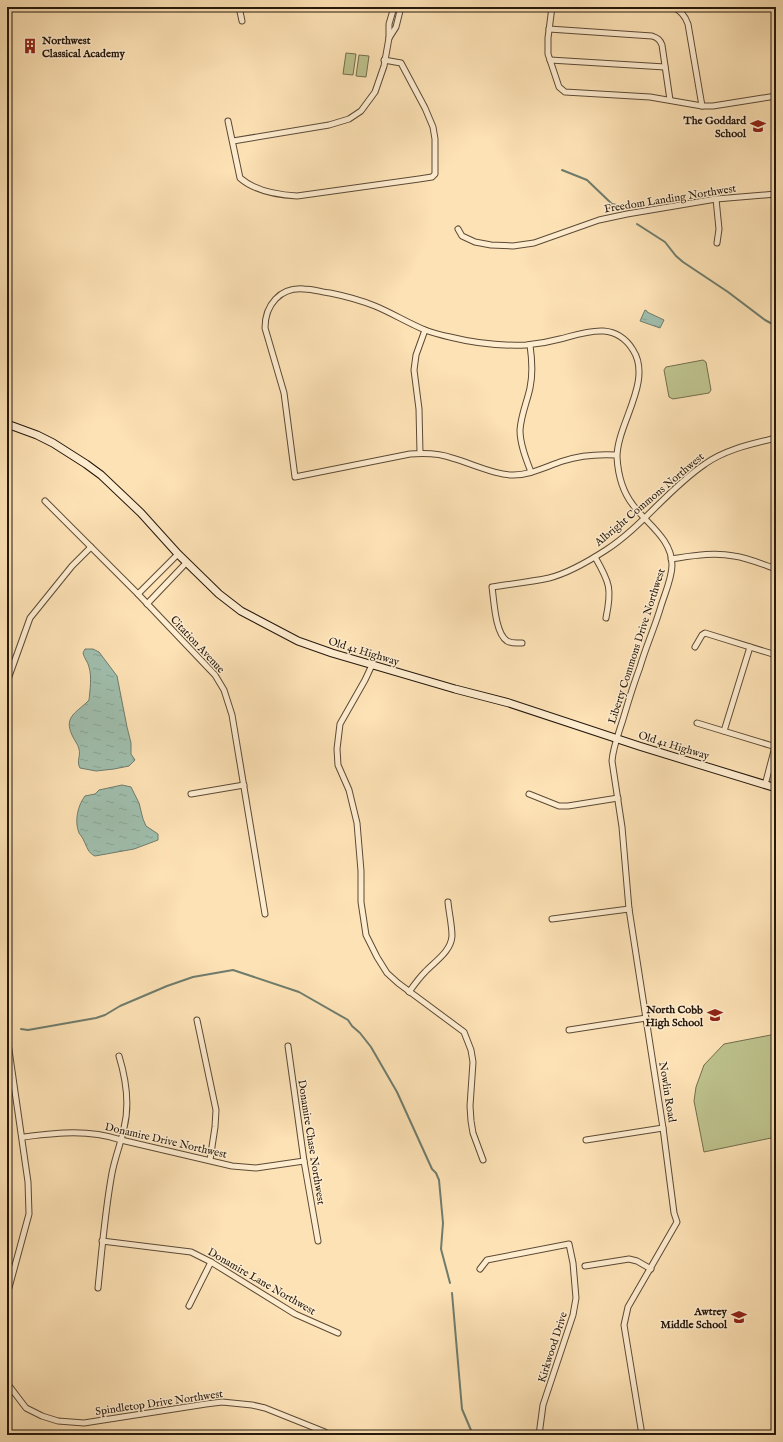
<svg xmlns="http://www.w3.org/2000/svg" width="783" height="1442" font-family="'IM FELL English',serif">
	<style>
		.grass { fill: #bec38e; stroke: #726e4d }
		.water { fill: url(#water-ripples); stroke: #6e7c6d }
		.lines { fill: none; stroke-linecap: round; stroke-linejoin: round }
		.stream { stroke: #6e7c6d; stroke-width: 2 }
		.street-casing { stroke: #5b4a36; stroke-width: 7 }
		.secondary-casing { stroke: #25180c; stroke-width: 9 }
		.street { stroke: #feeccf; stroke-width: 5 }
		.secondary { stroke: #feeccf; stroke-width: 7 }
		.labels { text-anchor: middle; stroke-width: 3; stroke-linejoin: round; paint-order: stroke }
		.poi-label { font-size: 11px; font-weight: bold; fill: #25180c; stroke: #feeccf; text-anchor: end }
		.street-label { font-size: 11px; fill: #25180c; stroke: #feeccf }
	</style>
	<defs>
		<pattern id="water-ripples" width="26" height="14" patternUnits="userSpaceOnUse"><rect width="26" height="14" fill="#9fbead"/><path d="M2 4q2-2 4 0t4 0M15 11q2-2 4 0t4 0" fill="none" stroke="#89a394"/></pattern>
	</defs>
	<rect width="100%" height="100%" fill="#fde2b5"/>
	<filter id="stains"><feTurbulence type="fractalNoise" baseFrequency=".005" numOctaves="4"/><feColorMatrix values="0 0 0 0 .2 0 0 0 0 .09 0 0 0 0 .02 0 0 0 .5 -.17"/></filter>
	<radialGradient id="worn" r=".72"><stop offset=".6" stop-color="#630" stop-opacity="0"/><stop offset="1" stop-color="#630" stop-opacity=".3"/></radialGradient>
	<!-- grass -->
	<g class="grass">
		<polygon points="346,53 356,54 353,75 343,74"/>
		<polygon points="359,55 369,56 366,77 356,76"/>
		<polygon points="703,360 706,362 711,390 709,393 673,399 669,397 664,370 666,367"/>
		<polygon points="776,1034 776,1137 704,1152 694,1101 696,1087 704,1065 724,1044"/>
	</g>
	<!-- water -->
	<g class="water">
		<polygon points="645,310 647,311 647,312 664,320 660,328 640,321"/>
		<path d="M85 649H93L99 652 117 676 127 727 131 743V754L135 760 129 766 114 769 96 771 80 768C76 761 81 756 79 749 78 744 74 740 72 735 63 716 78 712 89 700 90 690 92 677 89 667 88 662 84 658 83 653Z"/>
		<path d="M122 785 131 787 139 803 143 819 146 826 158 834V840L134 849 95 856C88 853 87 847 84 841 83 838 81 836 79 833 74 821 78 805 85 796L95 794 99 790Z"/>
	</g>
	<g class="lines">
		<!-- stream -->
		<g class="stream">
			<polyline points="562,170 587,180 612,204 626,207"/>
			<polyline points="637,224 665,242 676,256 683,262 728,292 765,320 776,326"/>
			<polyline points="21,1029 28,1030 96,1018 105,1015 120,1006 167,986 193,977 233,970 299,992 348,1020 352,1026 360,1033 371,1047 397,1092 432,1169 436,1173 439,1180 443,1223 441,1249 450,1283"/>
			<polyline points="452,1293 462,1409 473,1435"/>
		</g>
		<defs>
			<g id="street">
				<polyline points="239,7 242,21"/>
				<polyline points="552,7 548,38 548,54 559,87 565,92 650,97 702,106 713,106 776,96"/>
				<path d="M672 7C680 10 685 15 688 24L702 106"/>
				<path d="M549 29 652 36C658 38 660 40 662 45L670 100"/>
				<polyline points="389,38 396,27 401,7"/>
				<polyline points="550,60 665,67"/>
				<path d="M228 121 240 178C255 191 278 195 297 196L419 179 432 177 435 174V139L433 127 425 108 401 63 384 60"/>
				<polyline points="233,141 329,125 349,119 361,111 375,92 384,66 389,38 389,24 394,7"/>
				<polyline points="716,199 719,229 717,243"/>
				<polyline points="458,229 462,236 475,242 491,245 513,246 534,243 599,220 627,214 716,199 776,194"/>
				<path d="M530 345C532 359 533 374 530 388 527 402 521 415 520 430 520 444 526 459 531 472"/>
				<polyline points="420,453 419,409 414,370 416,355 425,330"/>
				<path d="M617 455C599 454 581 455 563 461 547 466 529 476 511 475 491 474 471 463 452 458 439 453 424 453 410 454L295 477 284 393 265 328C265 305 280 287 304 289 313 289 321 292 330 293 345 296 360 300 375 306 392 313 408 323 425 330 433 333 441 335 450 337 474 343 501 346 526 345 538 344 549 342 560 339 587 332 615 321 633 350 653 381 617 424 617 457 618 475 622 491 633 505 647 524 672 539 672 565 672 578 665 593 661 606 655 627 646 646 640 667 634 683 629 699 624 716 620 730 613 746 612 761L622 827 629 909 663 1128 674 1213 677 1222 628 1307 624 1325 642 1435"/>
				<polyline points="45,501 138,594 215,675 224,690 232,715 265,914"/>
				<path d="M595 557C610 583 612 589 606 618"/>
				<path d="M671 559C692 556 713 552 734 556 748 558 762 564 776 569"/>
				<polyline points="138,594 178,554"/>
				<polyline points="147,604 186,563"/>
				<path d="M522 643C516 643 512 644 507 641 495 633 494 600 492 587 511 584 530 582 549 578 569 573 589 561 606 550 643 526 669 488 705 464 726 449 752 444 776 438"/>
				<polyline points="695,647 702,635 705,633 776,655"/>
				<polyline points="372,665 365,680 340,724 337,749 338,765 349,790 357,823 361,871 361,902 366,935 377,957 387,973 398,983 464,1032 471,1050 473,1062 470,1106 471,1121 473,1133 483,1160"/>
				<polyline points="7,682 30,618 72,566 91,547"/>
				<polyline points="697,723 776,747"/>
				<polyline points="724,731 750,647"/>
				<polyline points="765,785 775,747"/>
				<polyline points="773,787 776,774"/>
				<polyline points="191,794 244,785"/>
				<polyline points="529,794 559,806 568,806 618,798"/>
				<polyline points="552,919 629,909"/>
				<path d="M409 992C414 985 419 978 425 972 434 962 451 952 452 936 452 925 449 913 448 902"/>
				<polyline points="197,1020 216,1110 215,1127 210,1160"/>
				<polyline points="569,1030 646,1018"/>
				<polyline points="7,1036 28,1182 29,1214 7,1295"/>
				<polyline points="288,1046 304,1161 318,1241"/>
				<path d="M23 1137C57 1133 87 1129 121 1140L232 1166 256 1168 304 1161"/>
				<polyline points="586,1140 663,1128"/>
				<polyline points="102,1241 191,1252 211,1262 295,1314 338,1333"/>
				<polyline points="585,1266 629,1259 637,1261 651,1269"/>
				<polyline points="480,1269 487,1260 569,1244 573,1263 576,1298 573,1315 543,1405 539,1435"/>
				<path d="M98 1288C102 1249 105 1211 112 1173 115 1157 121 1143 124 1128 130 1104 126 1079 119 1056"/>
				<polyline points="189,1306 211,1262"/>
				<polyline points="7,1383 26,1408 42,1416 58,1421 84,1423 206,1404 222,1402 252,1405 265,1408 325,1432"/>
			</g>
			<polyline id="secondary" points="7,424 37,435 53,443 86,464 101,475 141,513 178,554 219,594 241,611 298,641 332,653 455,689 509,703 639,746 776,788"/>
		</defs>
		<!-- street casing -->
		<use href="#street" class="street-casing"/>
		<!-- secondary casing -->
		<use href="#secondary" class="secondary-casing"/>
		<!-- street -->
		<use href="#street" class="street"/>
		<!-- secondary -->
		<use href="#secondary" class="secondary"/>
	</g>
	<!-- icons -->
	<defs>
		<symbol id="building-bare" viewBox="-9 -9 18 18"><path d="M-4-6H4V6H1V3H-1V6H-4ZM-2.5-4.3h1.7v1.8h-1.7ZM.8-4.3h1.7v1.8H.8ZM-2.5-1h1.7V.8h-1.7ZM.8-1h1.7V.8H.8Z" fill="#8f2418" stroke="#feeccf" stroke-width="2.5" paint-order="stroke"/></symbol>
		<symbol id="school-bare" viewBox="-9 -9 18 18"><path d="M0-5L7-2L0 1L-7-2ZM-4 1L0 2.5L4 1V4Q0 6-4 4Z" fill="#8f2418" stroke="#feeccf" stroke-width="2.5" paint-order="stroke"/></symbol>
	</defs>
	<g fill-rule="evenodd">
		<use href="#building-bare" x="19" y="35" width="22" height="22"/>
		<use href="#school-bare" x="747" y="115" width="22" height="22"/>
		<use href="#school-bare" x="704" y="1004" width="22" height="22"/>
		<use href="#school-bare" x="728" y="1306" width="22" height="22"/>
	</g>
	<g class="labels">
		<!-- poi labels -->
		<g class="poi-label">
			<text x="42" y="44" text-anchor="start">Northwest<tspan x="42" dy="13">Classical Academy</tspan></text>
			<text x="746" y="124">The Goddard<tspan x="746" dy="13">School</tspan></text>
			<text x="703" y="1013">North Cobb<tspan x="703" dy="13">High School</tspan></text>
			<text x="727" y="1315">Awtrey<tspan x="727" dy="13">Middle School</tspan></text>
		</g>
		<!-- street labels -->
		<g class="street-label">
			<text transform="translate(670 198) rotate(-9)" y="4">Freedom Landing Northwest</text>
			<text transform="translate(649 499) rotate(-40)" y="4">Albright Commons Northwest</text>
			<text transform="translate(198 644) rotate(47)" y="4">Citation Avenue</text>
			<text transform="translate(636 646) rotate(-72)" y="4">Liberty Commons Drive Northwest</text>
			<text transform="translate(364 651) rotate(17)" y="4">Old 41 Highway</text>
			<text transform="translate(674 745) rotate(17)" y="4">Old 41 Highway</text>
			<text transform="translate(668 1092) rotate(81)" y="4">Nowlin Road</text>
			<text transform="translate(166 1140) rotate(13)" y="4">Donamire Drive Northwest</text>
			<text transform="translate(312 1142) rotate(81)" y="4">Donamire Chase Northwest</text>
			<text transform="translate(262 1281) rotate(30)" y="4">Donamire Lane Northwest</text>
			<text transform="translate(552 1347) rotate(-72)" y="4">Kirkwood Drive</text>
			<text transform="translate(159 1402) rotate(-8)" y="4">Spindletop Drive Northwest</text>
		</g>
	</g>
	<!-- margin -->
	<rect width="783" height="1442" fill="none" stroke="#fde2b5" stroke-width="24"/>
	<rect x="8" y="8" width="767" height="1426" fill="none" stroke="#25180c" stroke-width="2"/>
	<rect x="12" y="12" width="759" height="1418" fill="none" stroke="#25180c"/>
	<rect width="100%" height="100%" filter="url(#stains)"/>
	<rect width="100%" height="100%" fill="url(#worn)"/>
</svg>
